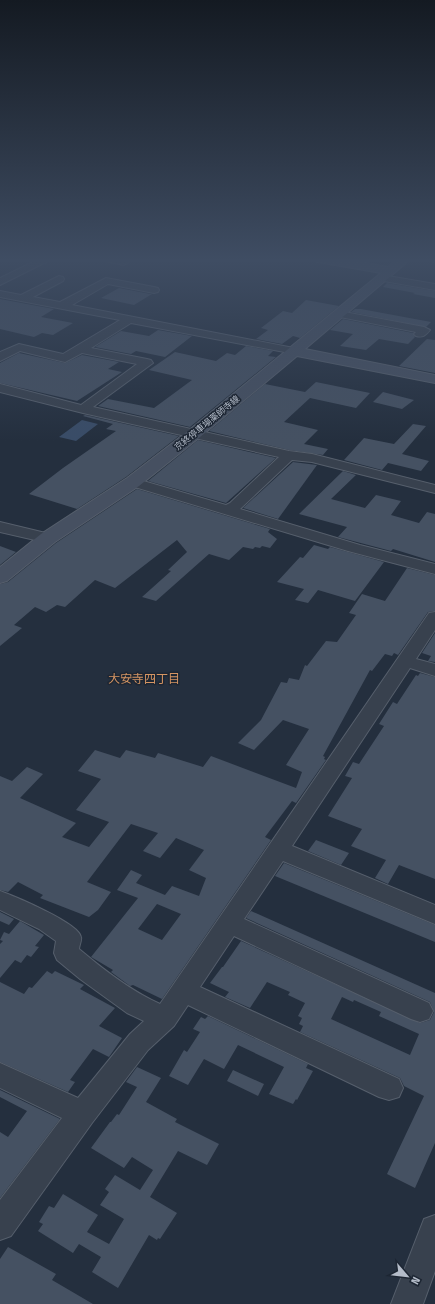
<svg xmlns="http://www.w3.org/2000/svg" width="435" height="1304" font-family="'Fira Sans Condensed','Noto Sans JP',sans-serif">
	<style>
		.water { fill: #394c67 }
		.building { fill: #455162; fill-rule: evenodd }
		.lines { fill: none; stroke-linecap: round; stroke-linejoin: round }
		.street-casing { stroke: #565f6c; stroke-width: 2 }
		.secondary-casing { stroke: #565f6c; stroke-width: 2 }
		.street { fill: #38414e; fill-rule: evenodd }
		.secondary { fill: #465061; fill-rule: evenodd }
		.rail { stroke: #5a6575; stroke-width: 2; stroke-dasharray: 2.5 2.5; stroke-linecap: butt }
		.labels { text-anchor: middle; stroke-width: 3; stroke-linejoin: round; paint-order: stroke }
		.far-street-label { font-size: 9px; fill: #b4bcc9; stroke: #1d2633 }
		.neighbourhood-label { font-size: 12px; fill: #d59563; stroke: #1d2633 }
	</style>
	<rect width="100%" height="100%" fill="#242f3e"/>
	<!-- water -->
	<polygon class="water" points="82,420 98,424 76,441 59,437"/>
	<!-- building -->
	<g class="building">
		<polygon points="387,283 435,291 435,298 413,294 415,293 383,287"/>
		<polygon points="119,288 150,294 152,294 134,305 101,298"/>
		<polygon points="0,299 54,309 41,317 73,323 53,335 42,333 34,337 0,329"/>
		<polygon points="306,300 339,306 300,338 293,336 282,344 256,339 268,330 261,328 283,311 292,313"/>
		<polygon points="355,309 361,309 431,322 426,327 351,312"/>
		<polygon points="343,319 413,333 415,337 408,344 379,339 366,350 340,346 353,334 330,330"/>
		<polygon points="158,330 192,336 165,357 136,351 131,354 95,347 121,331 149,336"/>
		<polygon points="427,339 435,340 435,373 399,366"/>
		<polygon points="246,346 273,351 268,356 276,357 190,427 98,406 108,399 154,408 192,380 149,370 175,352 216,361 227,353 235,355"/>
		<polygon points="19,353 65,363 82,355 119,362 108,369 122,372 77,401 0,383 0,363"/>
		<polygon points="316,382 370,393 356,408 310,398 284,422 318,430 304,444 328,449 323,455 289,450 209,431 265,384 305,392"/>
		<polygon points="383,392 414,400 402,409 373,402"/>
		<polygon points="85,415 179,436 126,477 77,509 29,494 63,468 116,431 106,429 113,424 83,416"/>
		<polygon points="413,424 426,426 402,454 429,461 421,471 388,463 382,470 344,460 364,438 394,444"/>
		<polygon points="198,440 276,458 226,503 148,481"/>
		<polygon points="293,462 317,465 278,519 243,508"/>
		<polygon points="343,471 356,475 331,499 365,508 376,495 401,501 391,515 419,523 427,512 435,514 435,562 393,549 391,551 338,537 347,527 299,514"/>
		<polygon points="137,489 270,529 268,532 277,539 270,548 262,546 260,548 255,547 253,549 243,547 229,560 209,554 156,601 142,597 171,571 168,570 187,552 177,540 115,588 95,580 65,607 57,605 46,612 35,607 14,625 22,628 0,646 0,584 8,582 56,543"/>
		<polygon points="314,545 328,549 330,547 384,562 355,601 318,590 308,603 295,600 304,589 277,582 300,557 303,558"/>
		<polygon points="0,546 16,552 0,565"/>
		<path d="M407 568 435 575V611L428 612 398 655 394 653 392 656 385 654 372 671 370 670 323 756 325 757 324 759 326 760 296 803 292 801 265 837 271 840 162 999 133 985 130 986 111 972 113 970 91 957 138 898 117 890 131 870 142 875 136 883 165 895 172 886 199 896 206 878 189 870 204 850 176 838 160 858 143 851 158 833 131 824 87 882 111 892 98 910 89 917 40 898 43 895 18 882 8 892 0 890V776L12 781 27 767 43 774 20 798 76 823 62 837 89 847 109 822 76 810 101 779 78 771 95 750 120 758 126 750 155 758 158 753 203 767 211 756 296 788 302 772 286 765 309 729 283 720 254 750 238 743 261 720 281 682 287 683 289 678 299 680 305 665 307 666 326 641 337 642 356 615 349 613 362 594 385 601ZM157 904 181 914 162 940 138 929Z"/>
		<polygon points="435,633 435,662 428,661 431,656 422,653"/>
		<polygon points="420,673 435,677 435,879 399,865 388,884 375,878 386,860 351,846 362,829 328,816 352,778 345,776 353,762 359,764 384,726 379,724 393,702 397,704 416,675 418,676"/>
		<polygon points="316,840 349,853 341,865 308,851"/>
		<polygon points="284,863 435,925 435,942 275,876"/>
		<path d="M251 911 435 993V1143L415 1188 387 1174 424 1096 404 1086 400 1078 300 1032 303 1026 299 1024 302 1018 298 1016 305 1003 288 995 290 992 267 982 250 1008 225 997 229 992 210 983 222 967H223L241 941 420 1023 430 1020 434 1012 430 1002 246 918ZM342 997 353 1002 354 1000 381 1012 379 1016 419 1034 410 1055 331 1019Z"/>
		<polygon points="0,912 14,919 9,925 0,921"/>
		<polygon points="20,921 44,935 35,946 39,947 31,957 27,955 21,963 15,960 0,978 0,944 3,941 0,940 4,932 9,934"/>
		<polygon points="47,971 52,974 55,971 84,985 80,989 115,1008 99,1026 122,1038 109,1057 93,1049 70,1080 75,1082 68,1092 0,1062 0,982 24,994 29,987 32,988"/>
		<polygon points="208,1016 308,1064 306,1068 313,1071 297,1100 296,1099 293,1104 269,1094 284,1067 238,1045 224,1069 204,1059 188,1085 169,1076 184,1050 187,1052 200,1032 193,1029 201,1017 205,1019"/>
		<polygon points="137,1067 161,1078 146,1102 177,1119 175,1122 219,1144 207,1165 178,1151 150,1197 177,1213 160,1239 158,1238 157,1240 149,1235 118,1288 92,1272 101,1257 79,1244 73,1253 38,1231 43,1224 39,1222 49,1206 54,1208 63,1194 98,1215 87,1232 109,1244 124,1219 100,1205 109,1192 105,1189 115,1175 140,1190 153,1170 132,1157 124,1168 91,1148 110,1122 111,1122 117,1114 119,1115 137,1087 126,1082"/>
		<polygon points="233,1070 264,1084 258,1096 227,1081"/>
		<polygon points="0,1090 60,1119 0,1198 0,1132 8,1137 27,1111 0,1097"/>
		<polygon points="8,1247 56,1274 52,1280 93,1304 0,1304 0,1259"/>
	</g>
	<g class="lines">
		<defs>
			<g id="street">
				<polygon points="41,258 54,258 0,285 0,278"/>
				<polygon points="99,258 120,258 127,260 129,262 124,265 101,260"/>
				<polygon points="382,275 435,284 435,290 378,280 377,278"/>
				<polygon points="59,276 63,277 64,279 63,281 33,297 60,302 106,278 154,287 158,288 159,290 158,292 154,293 108,284 72,305 299,349 301,351 299,353 295,354 131,323 91,348 147,359 151,360 153,363 93,407 289,451 312,454 435,485 435,493 312,462 292,460 240,509 360,545 435,564 435,574 348,551 128,485 126,482 128,479 133,478 226,505 230,503 279,457 83,413 0,392 0,384 81,405 137,364 82,353 65,362 20,351 0,361 0,352 19,344 63,354 120,320 0,297 0,291 21,295"/>
				<path d="M339 311 424 327 430 330C426 335 423 338 416 336L414 334 416 332 335 316 334 314Z"/>
				<polygon points="0,522 54,535 56,538 54,541 48,543 0,532"/>
				<path d="M435 612V630L416 659 435 664V676L410 668 292 846 435 905V924L283 861 244 919 429 1003 433 1011 429 1019 420 1022 411 1019 234 936 200 987 399 1079 403 1088 399 1097 389 1100 379 1097 188 1005 174 1026 148 1050 92 1123 11 1236 0 1240V1200L62 1118 0 1088V1063L78 1098 130 1034 144 1021 127 1013 80 979 57 960 54 953 56 941 39 929 0 910V891C14 896 79 923 81 937 82 940 79 946 79 949 104 970 131 991 160 1004L429 613Z"/>
				<polygon points="435,1215 435,1271 423,1304 391,1304 424,1219"/>
			</g>
			<polygon id="secondary" points="312,258 339,258 388,267 398,258 412,258 305,349 435,375 435,383 297,356 200,437 139,486 55,542 7,581 0,583 0,567 41,534 127,478 188,431 381,273 318,262 314,261"/>
		</defs>
		<!-- street casing -->
		<use href="#street" class="street-casing"/>
		<!-- secondary casing -->
		<use href="#secondary" class="secondary-casing"/>
		<!-- street -->
		<use href="#street" class="street"/>
		<!-- secondary -->
		<use href="#secondary" class="secondary"/>
		<!-- rail -->
		<polyline class="rail" points="428,258 435,263"/>
	</g>
	<!-- sky -->
	<linearGradient id="sky" x2="0" y2="1"><stop stop-color="#141a22"/><stop offset="0.59" stop-color="#3f4d63"/><stop offset="1" stop-color="#3f4d63" stop-opacity="0"/></linearGradient>
	<rect width="435" height="441" fill="url(#sky)"/>
	<g class="labels">
		<!-- far-street labels -->
		<g class="far-street-label">
			<text transform="translate(207 423) rotate(-39)" y="3">京終停車場薬師寺線</text>
		</g>
		<!-- neighbourhood labels -->
		<g class="neighbourhood-label">
			<text x="144" y="683">大安寺四丁目</text>
		</g>
	</g>
	<!-- north arrow -->
	<g transform="translate(407 1276) rotate(118)" stroke="#1d2633" stroke-width="3" paint-order="stroke">
	<path d="M0-3L7 15L0 10L-7 15Z" fill="#b4bcc9"/>
	<text y="-6" font-size="11" font-weight="bold" text-anchor="middle" fill="#b4bcc9">N</text>
	</g>
</svg>
